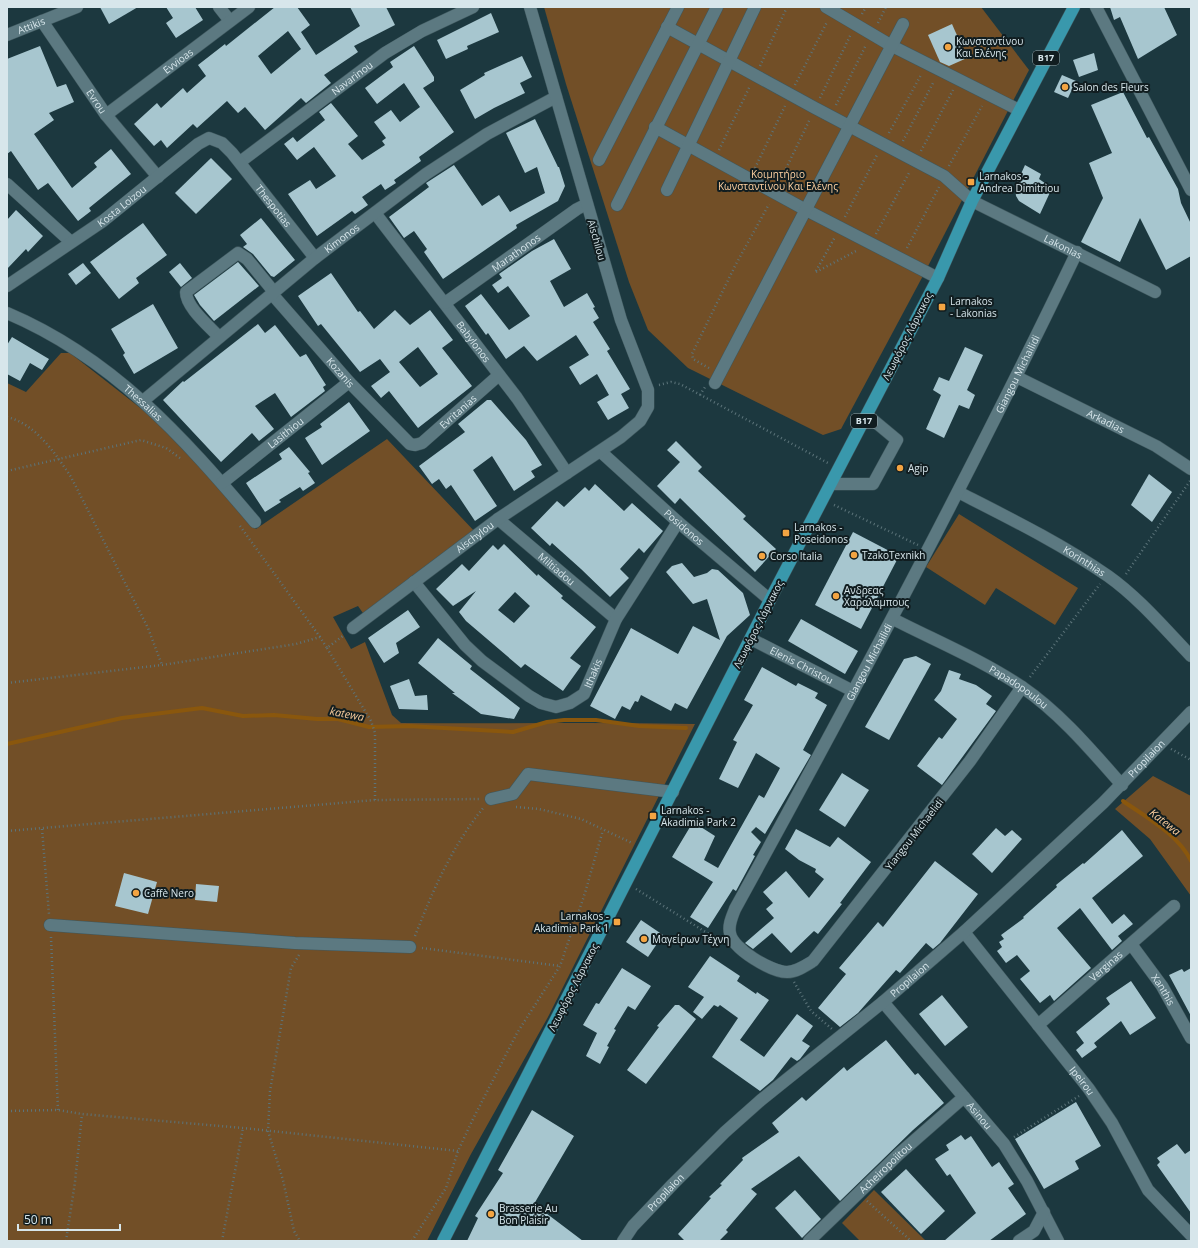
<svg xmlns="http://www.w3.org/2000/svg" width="1198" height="1248" font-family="'Open Sans',sans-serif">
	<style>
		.green { fill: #724f27 }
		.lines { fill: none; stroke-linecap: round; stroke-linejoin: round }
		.stream { stroke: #8a570d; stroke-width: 4 }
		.building { fill: #a7c6cf; fill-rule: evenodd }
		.minor-casing { stroke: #3e575d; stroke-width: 13 }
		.major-casing { stroke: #3e575d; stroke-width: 13 }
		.path { stroke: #5c747a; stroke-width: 2.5; stroke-dasharray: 1 3; stroke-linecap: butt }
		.minor { stroke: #5c7981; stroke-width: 12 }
		.major { stroke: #3998ac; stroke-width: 12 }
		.poi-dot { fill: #f3a442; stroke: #111d20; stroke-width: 1.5 }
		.labels { text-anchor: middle; stroke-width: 4; stroke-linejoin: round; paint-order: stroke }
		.shield { fill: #111d20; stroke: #9caaae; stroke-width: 1 }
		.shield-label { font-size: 9px; font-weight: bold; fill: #d7e6eb }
		.street-label { font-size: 10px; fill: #d7e6eb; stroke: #111d20 }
		.poi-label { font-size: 10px; fill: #d7e6eb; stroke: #111d20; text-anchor: start }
		.park-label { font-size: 10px; fill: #ffd1a1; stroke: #111d20 }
		.water-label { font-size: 11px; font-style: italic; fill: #facd9d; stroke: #111d20 }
	</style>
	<rect width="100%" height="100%" fill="#1c383f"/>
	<!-- green -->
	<g class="green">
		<polygon points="544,7 981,7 1029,70 925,272 841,429 823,435 688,368 648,330 629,282 566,84"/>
		<path d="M61 353H70L161 424 256 529 387 439 477 534 365 616 358 606 333 617 351 649 365 642 392 715 401 723C499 724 597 722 695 724L548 1017 471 1154 427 1241H7V383L26 392Z"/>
		<polygon points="959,514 1078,588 1055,625 996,588 985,605 926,567"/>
		<polygon points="1153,776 1191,796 1191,896 1150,839 1115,809"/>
		<polygon points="874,1190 926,1241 860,1241 842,1223"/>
	</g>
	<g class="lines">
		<!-- stream -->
		<g class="stream">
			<polyline points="7,744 122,718 202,708 243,716 274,715 317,719 338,719 369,727 409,726 513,732 547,722 564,720 596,720 639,726 686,728"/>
			<path d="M1123 801C1147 818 1178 834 1191 861"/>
		</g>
	</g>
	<!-- building -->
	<g class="building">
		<polygon points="100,7 138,7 109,24"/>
		<polygon points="166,7 195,7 203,20 176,38 166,23 173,18"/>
		<path d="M275 7H297L310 25 301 32 316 55 360 26 350 7H386L395 25 354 46 358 52 324 75 331 83 306 103 301 98 265 130 245 107 238 113 227 101 197 128 193 124 167 148 161 140 154 146 134 124 157 103 161 108 183 88 187 93 206 76 198 65 225 44 226 46ZM288 31 301 49 271 74 258 56Z"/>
		<polygon points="1110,7 1164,7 1177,35 1138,59 1120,17 1114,20"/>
		<polygon points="491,13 499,32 467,46 468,49 446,59 437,40"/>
		<polygon points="952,24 967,58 949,66 940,62 928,35"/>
		<polygon points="40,46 57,87 66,84 74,102 49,113 54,120 34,134 72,188 97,167 94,163 111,149 131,174 89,208 91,211 78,221 48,183 38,190 11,151 7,154 7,59"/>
		<polygon points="414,46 434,77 434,81 423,88 454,132 419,157 421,161 394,180 396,183 385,190 381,184 362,197 368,205 355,214 352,211 317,236 288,194 310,180 316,189 336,176 314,147 297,160 284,144 293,137 297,142 325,120 319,112 331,103 358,136 348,144 362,160 385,145 382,141 386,138 374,122 391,110 400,122 420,107 404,83 377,104 365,88 393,67 390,62"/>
		<polygon points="1094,53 1098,70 1079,77 1073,60"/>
		<polygon points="522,56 532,77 520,83 525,93 494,108 475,119 460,90 485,75 484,73"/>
		<polygon points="1062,75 1076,81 1068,98 1054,92"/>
		<polygon points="1123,92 1147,138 1149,137 1178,189 1181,203 1191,224 1191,256 1166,270 1140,218 1120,262 1081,242 1103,198 1089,163 1112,153 1091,105"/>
		<polygon points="535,119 558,167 559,167 565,186 558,201 516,225 517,228 443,279 424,252 427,249 414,231 404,238 389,217 429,187 426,183 454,165 482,206 499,195 510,212 545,193 537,167 525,173 506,133"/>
		<polygon points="211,158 232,179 196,214 175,193"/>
		<polygon points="1025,165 1041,174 1039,179 1052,188 1040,214 1019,201 1016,196 1015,187"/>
		<polygon points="16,210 43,236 28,252 26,249 7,269 7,220"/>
		<polygon points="261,218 295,260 274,277 271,276 253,254 243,247 247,244 240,235"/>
		<polygon points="143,223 167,255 136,278 139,283 119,299 90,262"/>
		<polygon points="554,239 571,269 550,281 564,307 587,293 595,307 593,308 599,318 593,322 610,349 607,351 630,389 621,394 629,408 608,420 597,402 609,395 597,374 580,385 569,367 589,355 576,335 537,361 524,346 506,359 488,333 486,335 465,306 481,294 509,330 530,316 508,286 498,293 492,285 502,278 499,274 532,251"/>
		<polygon points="238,262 259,286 214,321 200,305 194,295"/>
		<polygon points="83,263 91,273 76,285 68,274"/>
		<polygon points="180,263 192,278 181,287 169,272"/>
		<path d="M331 273 358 312 360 311 374 329 395 310 410 325 430 310 453 340 442 348 472 386 418 428 389 391 381 398 371 386 390 372 380 359 360 372 321 324 318 326 298 296ZM418 347 438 374 420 387 399 362Z"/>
		<polygon points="153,304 178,348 134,374 123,355 125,353 111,329"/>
		<polygon points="258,324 265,333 275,325 300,357 306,354 326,385 323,387 325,391 291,417 275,393 255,406 274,429 259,441 252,433 221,462 163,400 183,381 184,382"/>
		<polygon points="12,337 49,359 42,370 30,363 20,381 7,374 7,345"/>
		<polygon points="965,347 983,355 967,390 975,395 969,409 959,405 944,438 926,429 941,395 933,390 939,377 949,381"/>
		<polygon points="487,400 491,400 526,440 542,465 531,471 535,477 514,491 492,456 473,470 497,506 475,521 451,485 446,489 439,479 432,484 419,466 465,432 458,424"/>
		<polygon points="349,402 370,431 322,465 305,438 322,427 320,424"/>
		<polygon points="676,441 702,467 698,471 746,516 743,519 776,549 755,572 680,498 675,504 657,486 680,462 667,450"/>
		<polygon points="289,447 310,472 308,473 315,483 303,491 300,487 279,500 281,502 265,512 246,483 282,459 279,454"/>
		<polygon points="1149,474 1172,492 1152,522 1131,505"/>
		<polygon points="595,484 624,511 632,503 663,531 644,553 639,548 620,569 629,578 610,597 581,569 552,543 550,546 531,528 557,501 564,507 585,487 589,491"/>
		<polygon points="853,532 899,556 861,629 815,605"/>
		<path d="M504 544 537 576 538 574 563 596 561 598 596 627 570 658 581 666 563 691 525 664 521 668 466 621 459 612 476 591 453 606 436 589 462 564 469 571 493 545 498 550ZM515 592 530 606 514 623 498 610Z"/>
		<polygon points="682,563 694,577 707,573 712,569 718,570 743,593 750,615 727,636 687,709 675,703 671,711 641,695 638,702 635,701 630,710 622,706 615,719 590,706 631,628 678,654 693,626 720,640 707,599 693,604 666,572 672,566"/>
		<polygon points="408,610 420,627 396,643 399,653 384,663 368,638"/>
		<polygon points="801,619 858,651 845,674 788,641"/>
		<polygon points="438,638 472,666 470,669 520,708 514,719 481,714 452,693 455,693 418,663"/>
		<polygon points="916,656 931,664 889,740 865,727 904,659"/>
		<polygon points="762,667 796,686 798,683 818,693 815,698 827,705 803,750 811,755 765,834 756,827 751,832 761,842 753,855 755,856 736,891 733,889 708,928 690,917 713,882 672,857 693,822 715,836 704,860 718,868 759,795 764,798 780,768 756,753 738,788 719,779 737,742 733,740 753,705 744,700"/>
		<polygon points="949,670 961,674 959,679 976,685 992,696 986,704 996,711 942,785 917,766 939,737 942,739 957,719 934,700 941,691"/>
		<polygon points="409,679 415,696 427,695 428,710 399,709 390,686"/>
		<polygon points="842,773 869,790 845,827 819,810"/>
		<polygon points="996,828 1005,836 1012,830 1022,839 992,873 972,854"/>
		<polygon points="796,829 830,847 838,837 871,862 840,903 842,904 818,934 814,931 791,953 772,933 753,949 745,943 774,918 766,909 773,903 763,892 786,871 809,898 824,879 815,872 816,869 799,860 785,849"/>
		<polygon points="1122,830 1143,856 1092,898 1112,924 1124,914 1133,924 1118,936 1122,941 1112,950 1080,908 1057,928 1091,968 1054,1001 1050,995 1040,1003 1020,979 1030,971 1017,955 1006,963 997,951 1002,947 999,942 1004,939 1001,935 1024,918 1023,917 1057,887 1056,885 1083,863 1084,864"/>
		<polygon points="935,861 978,894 940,943 933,949 926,943 900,973 896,970 858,1013 840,1027 818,1008 846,974 839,968 878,922 883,927"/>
		<polygon points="124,873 157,882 148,914 115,906"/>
		<polygon points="196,884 219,886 217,902 195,900"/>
		<polygon points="641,920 663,935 648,957 626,942"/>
		<polygon points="710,956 740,976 737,981 756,994 757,992 769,1000 740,1040 764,1057 797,1014 813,1026 802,1041 810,1046 800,1059 797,1061 791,1057 773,1080 760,1091 712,1057 738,1018 720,1005 718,1007 714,1005 702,1019 693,1012 704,997 688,987"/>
		<polygon points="622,968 651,986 635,1010 628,1006 614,1029 616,1030 607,1046 609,1047 600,1064 586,1056 597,1033 583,1025 596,1003 599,1004"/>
		<polygon points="1191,968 1191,1016 1169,975 1182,969 1184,972"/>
		<polygon points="1131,981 1156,1018 1130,1035 1121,1021 1094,1043 1097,1047 1082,1058 1076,1050 1084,1043 1076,1032 1110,1004 1106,998"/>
		<polygon points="942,995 968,1027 945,1046 919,1014"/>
		<polygon points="675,1005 679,1005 696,1019 646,1084 627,1070 659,1027 657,1026"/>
		<polygon points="886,1040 915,1075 918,1073 944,1103 913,1130 840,1201 799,1156 751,1189 757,1194 726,1230 728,1232 719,1241 685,1241 678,1234 711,1198 709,1197 722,1185 720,1184 743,1160 742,1158 779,1132 772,1123 802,1097 806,1101 844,1067 847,1071"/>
		<polygon points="1076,1102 1101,1146 1075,1161 1079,1169 1044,1189 1015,1139"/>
		<polygon points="532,1110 574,1136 534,1204 583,1241 467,1241 478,1218 475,1216 503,1173 498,1170"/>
		<polygon points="961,1135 965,1140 971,1136 992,1167 999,1162 1014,1184 1008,1188 1026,1214 989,1241 944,1241 976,1213 950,1174 947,1176 935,1159 949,1150 946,1145"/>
		<polygon points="1177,1144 1185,1154 1191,1150 1191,1213 1157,1165 1160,1162 1157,1158"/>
		<polygon points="906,1169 945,1211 921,1234 881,1192"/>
		<polygon points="795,1190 821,1219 802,1238 775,1208"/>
	</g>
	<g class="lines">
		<defs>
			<g id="minor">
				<polyline points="219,7 230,21"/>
				<polyline points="826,7 892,46 1019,110"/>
				<polyline points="1096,7 1191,190"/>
				<path id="s1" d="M42 21 106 115 158 177"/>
				<path id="s2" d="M667 27 815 108 944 176 972 201 1155 292"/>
				<path id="s3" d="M7 35 77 7"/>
				<path id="s4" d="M106 115 249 7"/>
				<polyline points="655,127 806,210 938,278"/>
				<polyline points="599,160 678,7"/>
				<path id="s5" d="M240 162 385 53 422 31 473 7"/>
				<polyline points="7,184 71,242"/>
				<polyline points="667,190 755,7"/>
				<polyline points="617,205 717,7"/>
				<path id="s6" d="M375 213 517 398 567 473"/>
				<path id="s7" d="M7 286 103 221 198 144 209 138 222 143 232 153 315 258"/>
				<path id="s8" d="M272 294 349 382 410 444 415 445 422 443 499 375"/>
				<path id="s9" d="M445 303 577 209 587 204"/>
				<path id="s10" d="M7 313C113 358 182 436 255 522"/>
				<path d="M219 337C209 326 186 307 186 292L238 253 247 259 274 292"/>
				<path id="s11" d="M1017 377 1156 446 1191 469"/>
				<polyline points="715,383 903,24"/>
				<path id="s12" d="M143 401 315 258 426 174 487 134 556 97"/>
				<path id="s13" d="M601 452 678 522 770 600"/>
				<path id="s14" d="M222 483 349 382"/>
				<polyline points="831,484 873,484 897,440 867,415"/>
				<path id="s15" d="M958 492C1009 518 1060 543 1108 576 1139 598 1165 629 1191 656"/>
				<path id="s16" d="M498 519 616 619"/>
				<path id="s17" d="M414 582 465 645 482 661 529 696 541 703 556 707 570 703 584 694 616 619 678 522"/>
				<path id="s18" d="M893 619C936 641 982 660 1022 687 1060 713 1091 750 1122 785"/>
				<path id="s19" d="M353 628 498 519 621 437 640 421 648 407V390L621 320 530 7"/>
				<path id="s20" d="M751 639 853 691"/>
				<path id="s21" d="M1022 687 970 761 813 961C805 966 796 972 787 972 772 972 732 949 730 933 728 925 732 917 735 909 854 693 970 475 1077 252"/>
				<polyline points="491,799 513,794 528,774 673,792"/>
				<polyline points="50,925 295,943 410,947"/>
				<path id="s22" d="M964 932 1089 1089 1112 1123 1148 1190 1191 1235"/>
				<path id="s23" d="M1131 944 1162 986 1191 1038"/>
				<path id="s24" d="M883 1002 1004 1144 1027 1181 1058 1241"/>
				<path id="s25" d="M1038 1025 1174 906"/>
				<path id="s26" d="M623 1241 633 1226 673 1184 725 1132 761 1100 883 1002 964 932 1103 803 1191 712"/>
				<path id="s27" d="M809 1241 899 1154 964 1097"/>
				<polyline points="1019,1241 1034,1231 1044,1212"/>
			</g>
			<polyline id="major" points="443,1241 770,600 938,278 972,201 1074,7"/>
		</defs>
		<!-- minor casing -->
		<use href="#minor" class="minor-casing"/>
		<!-- major casing -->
		<use href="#major" class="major-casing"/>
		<!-- path -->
		<g class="path">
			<polyline points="862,14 866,7"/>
			<polyline points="878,23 886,7"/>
			<polyline points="760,66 787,7"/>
			<polyline points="795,85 827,22"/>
			<polyline points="820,98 851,34"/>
			<polyline points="836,105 866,45"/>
			<polyline points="889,133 921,75"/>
			<polyline points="903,141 934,81"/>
			<polyline points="719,150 750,86"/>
			<polyline points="921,151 953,90"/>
			<polyline points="949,166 982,106"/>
			<polyline points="755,168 785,106"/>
			<polyline points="779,183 810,119"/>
			<polyline points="845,217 878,153"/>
			<polyline points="876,234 910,171"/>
			<polyline points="907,248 939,187"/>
			<polyline points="816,271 835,237"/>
			<polyline points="816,272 858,250"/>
			<polyline points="709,368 693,359 692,354 735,266 769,204"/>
			<polyline points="659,385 671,382 680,384 828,463"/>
			<polyline points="700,395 705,387"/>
			<path d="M7 417C36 424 55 453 71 477L148 628 162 665"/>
			<polyline points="7,471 141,440 166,448 180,458"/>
			<polyline points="834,505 918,545"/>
			<polyline points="240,526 320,637"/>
			<polyline points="1126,574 1190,481"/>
			<polyline points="327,648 371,721 375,733 375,800"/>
			<polyline points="1030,677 1100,584"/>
			<polyline points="7,683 162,665 296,644 320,637 327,648 344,635"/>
			<polyline points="1171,749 1191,760"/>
			<polyline points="516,807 539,809 581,819 632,843"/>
			<polyline points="42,829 49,914"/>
			<polyline points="7,831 375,800 479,799"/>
			<polyline points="636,889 712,936 719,937"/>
			<path d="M415 936C433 890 452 846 484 807"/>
			<polyline points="51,937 58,1110"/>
			<polyline points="422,948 560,966"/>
			<polyline points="299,955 291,968 270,1091 268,1131 283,1180 294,1231 300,1241"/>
			<polyline points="794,982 811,1011 832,1029"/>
			<polyline points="7,1111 58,1110 82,1114 243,1128 458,1151"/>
			<polyline points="1014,1137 1079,1096"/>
			<polyline points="867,1201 911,1241"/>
			<polyline points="66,1241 75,1182 82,1114"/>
			<polyline points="222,1241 243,1128"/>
			<polyline points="412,1241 446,1188 458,1151 472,1121 517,1033 560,966 585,893 603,830"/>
		</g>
		<!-- minor -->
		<use href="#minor" class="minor"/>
		<!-- major -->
		<use href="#major" class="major"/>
	</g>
	<!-- markers -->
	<g class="poi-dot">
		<circle cx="948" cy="47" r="4"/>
		<circle cx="1065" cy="87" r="4"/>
		<rect x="967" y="178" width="8" height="8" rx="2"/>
		<rect x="938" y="303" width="8" height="8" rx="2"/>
		<circle cx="900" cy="468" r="4"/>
		<rect x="782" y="529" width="8" height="8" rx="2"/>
		<circle cx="854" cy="555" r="4"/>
		<circle cx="762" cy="556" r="4"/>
		<circle cx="836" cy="596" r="4"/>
		<rect x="649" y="812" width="8" height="8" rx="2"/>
		<circle cx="136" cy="893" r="4"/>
		<rect x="613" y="918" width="8" height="8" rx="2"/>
		<circle cx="644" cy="939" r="4"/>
		<circle cx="491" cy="1214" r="4"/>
	</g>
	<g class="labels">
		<!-- shield labels -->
		<g class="shield">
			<rect x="1033" y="51" width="26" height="14" rx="3"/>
			<rect x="851" y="414" width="26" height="14" rx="3"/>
		</g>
		<g class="shield-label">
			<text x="1046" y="61">B17</text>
			<text x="864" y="424">B17</text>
		</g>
		<!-- street labels -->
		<g class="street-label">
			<text dy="4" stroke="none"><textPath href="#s3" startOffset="26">Attikis</textPath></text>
			<text dy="4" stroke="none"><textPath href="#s4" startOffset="90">Evvioas</textPath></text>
			<text dy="4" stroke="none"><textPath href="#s5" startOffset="140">Navarinou</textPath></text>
			<text dy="4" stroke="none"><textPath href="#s1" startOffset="97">Evrou</textPath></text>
			<text dy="4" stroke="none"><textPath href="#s7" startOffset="140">Kosta Loizou</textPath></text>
			<text dy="4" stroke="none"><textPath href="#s7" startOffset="346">Thespotias</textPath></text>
			<text dy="4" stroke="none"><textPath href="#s12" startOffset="257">Kimonos</textPath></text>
			<text transform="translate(597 240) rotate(74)" y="4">Aischilou</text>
			<text dy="4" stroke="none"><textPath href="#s2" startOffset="454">Lakonias</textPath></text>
			<text dy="4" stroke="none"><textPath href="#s9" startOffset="87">Marathonos</textPath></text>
			<text transform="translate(907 336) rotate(-63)" y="4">Λεωφόρος Λάρνακος</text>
			<text dy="4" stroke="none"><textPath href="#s6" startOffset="162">Babylonos</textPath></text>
			<text dy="4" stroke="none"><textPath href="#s8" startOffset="104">Kozanis</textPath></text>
			<text dy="4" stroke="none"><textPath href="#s21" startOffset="1075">Giangou Michailidi</textPath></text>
			<text dy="4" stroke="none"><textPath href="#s10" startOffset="164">Thessalias</textPath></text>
			<text dy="4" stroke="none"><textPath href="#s8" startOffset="264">Evritanias</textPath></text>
			<text dy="4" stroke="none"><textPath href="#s11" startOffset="99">Arkadias</textPath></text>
			<text dy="4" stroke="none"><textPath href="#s14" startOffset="81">Lasithiou</textPath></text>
			<text dy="4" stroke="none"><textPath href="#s13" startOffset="112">Posidonos</textPath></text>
			<text dy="4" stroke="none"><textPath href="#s19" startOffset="152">Aischylou</textPath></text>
			<text dy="4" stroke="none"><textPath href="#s15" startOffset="144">Korinthias</textPath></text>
			<text dy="4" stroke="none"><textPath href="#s16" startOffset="77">Miltiadou</textPath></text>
			<text transform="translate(758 624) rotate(-63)" y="4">Λεωφόρος Λάρνακος</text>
			<text dy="4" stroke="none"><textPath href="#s21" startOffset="751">Giangou Michailidi</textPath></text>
			<text dy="4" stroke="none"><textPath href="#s20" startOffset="57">Elenis Christou</textPath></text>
			<text dy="4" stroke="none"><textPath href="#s17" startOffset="246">Ithakis</textPath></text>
			<text dy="4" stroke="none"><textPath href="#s18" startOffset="143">Papadopoulou</textPath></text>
			<text dy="4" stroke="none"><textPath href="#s26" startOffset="713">Propilaion</textPath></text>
			<text transform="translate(914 834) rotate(-52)" y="4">Yiangou Michaelidi</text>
			<text dy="4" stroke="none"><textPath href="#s25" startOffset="90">Verginas</textPath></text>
			<text dy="4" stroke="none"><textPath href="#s26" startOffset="389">Propilaion</textPath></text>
			<text transform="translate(573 987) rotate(-63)" y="4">Λεωφόρος Λάρνακος</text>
			<text dy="4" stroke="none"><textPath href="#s23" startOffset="56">Xanthis</textPath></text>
			<text dy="4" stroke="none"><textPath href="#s22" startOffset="190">Ipeirou</textPath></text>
			<text dy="4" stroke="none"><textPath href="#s24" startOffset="149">Asinou</textPath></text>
			<text dy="4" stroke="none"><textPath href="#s27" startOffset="106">Acheiropoiitou</textPath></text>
			<text dy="4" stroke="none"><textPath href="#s26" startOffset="65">Propilaion</textPath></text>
		</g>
		<!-- poi labels -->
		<g class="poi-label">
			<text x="956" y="45">Κωνσταντίνου<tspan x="956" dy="12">Και Ελένης</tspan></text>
			<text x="1073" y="91">Salon des Fleurs</text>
			<text x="979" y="180">Larnakos -<tspan x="979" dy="12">Andrea Dimitriou</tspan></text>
			<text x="950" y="305">Larnakos<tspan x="950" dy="12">- Lakonias</tspan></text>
			<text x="908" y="472">Agip</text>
			<text x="794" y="531">Larnakos -<tspan x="794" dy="12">Poseidonos</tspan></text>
			<text x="862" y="559">TzakoTexnikh</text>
			<text x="770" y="560">Corso Italia</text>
			<text x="844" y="594">Ανδρεας<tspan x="844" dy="12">Χαραλαμπους</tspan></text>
			<text x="661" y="814">Larnakos -<tspan x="661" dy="12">Akadimia Park 2</tspan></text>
			<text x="144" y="897">Caffè Nero</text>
			<text x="609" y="920" text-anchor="end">Larnakos -<tspan x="609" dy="12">Akadimia Park 1</tspan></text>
			<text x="652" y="943">Μαγείρων Τέχνη</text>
			<text x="499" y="1212">Brasserie Au<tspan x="499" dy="12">Bon Plaisir</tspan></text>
		</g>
		<!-- park labels -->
		<g class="park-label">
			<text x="778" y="178">Κοιμητήριο<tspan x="778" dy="12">Κωνσταντίνου Και Ελένης</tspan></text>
		</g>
		<!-- water labels -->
		<g class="water-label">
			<text transform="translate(347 714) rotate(11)" y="4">katewa</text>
			<text transform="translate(1165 822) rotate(38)" y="4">Katewa</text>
		</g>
	</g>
	<!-- border -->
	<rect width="1198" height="1248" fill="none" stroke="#d7e6eb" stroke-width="16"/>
	<!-- scale -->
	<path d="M18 1224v6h102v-6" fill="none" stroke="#d7e6eb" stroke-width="2"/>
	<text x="24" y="1224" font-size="12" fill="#d7e6eb" stroke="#111d20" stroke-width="3" paint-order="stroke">50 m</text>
</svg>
